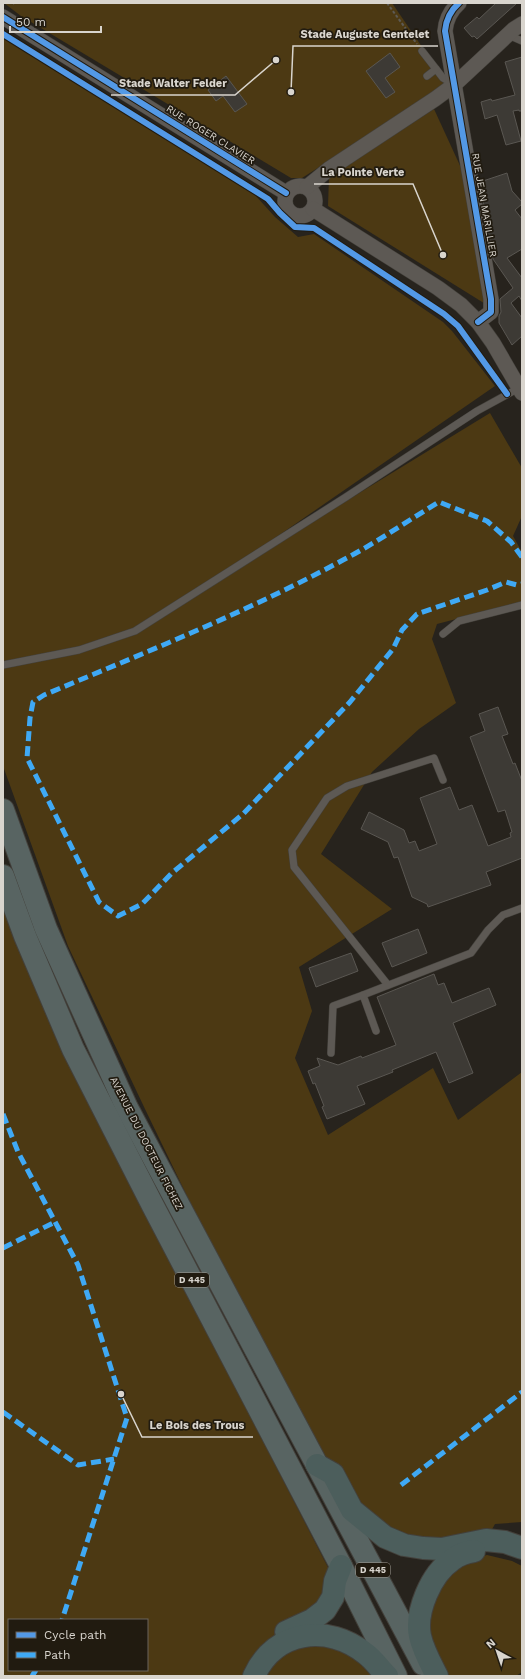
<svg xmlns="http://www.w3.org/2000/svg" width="525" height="1679" font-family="'Work Sans',sans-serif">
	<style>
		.green { fill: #4c3913; fill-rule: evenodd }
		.building { fill: #3d3a35; stroke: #5a5752 }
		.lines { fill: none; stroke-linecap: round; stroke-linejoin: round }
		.lane-casing { stroke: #43403b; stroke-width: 8 }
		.street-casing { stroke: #43403b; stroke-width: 16 }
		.primary-casing { stroke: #43403b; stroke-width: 24 }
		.highway-casing { stroke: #43403b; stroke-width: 24 }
		.path { stroke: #5d5a55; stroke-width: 2; stroke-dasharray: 3 2; stroke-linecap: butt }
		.lane { stroke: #5d5954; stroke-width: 7 }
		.street { stroke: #5d5954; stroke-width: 15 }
		.primary { stroke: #586462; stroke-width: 22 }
		.highway { stroke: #4c5e5c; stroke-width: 22 }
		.quiet { stroke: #3fa9f5; stroke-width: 5; stroke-dasharray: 10 5; stroke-linecap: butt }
		.cycleway-casing { stroke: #211b10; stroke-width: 8 }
		.cycleway { stroke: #5399e6; stroke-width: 6 }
		.labels { text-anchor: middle; stroke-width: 3.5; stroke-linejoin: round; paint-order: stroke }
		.shield { fill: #211b10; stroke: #a29d95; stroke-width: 1 }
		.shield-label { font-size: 9px; font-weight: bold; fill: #d9d5ce }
		.street-label { font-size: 10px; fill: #d9d5ce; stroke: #211b10 }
		.leader { fill: none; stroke: #d9d5ce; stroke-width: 1.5 }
		.callout-dot { fill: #d9d5ce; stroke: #211b10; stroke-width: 1.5 }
		.callout-label { font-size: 11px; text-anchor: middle; font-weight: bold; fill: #d9d5ce; stroke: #211b10; stroke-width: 3.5; stroke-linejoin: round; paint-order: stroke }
	</style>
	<rect width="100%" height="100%" fill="#27231d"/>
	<!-- green -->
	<g class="green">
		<polygon points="4,3 392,3 446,82 440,90 302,178 291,178 21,16"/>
		<polygon points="3,37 255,195 275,217 298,237 314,234 443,322 452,331 495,386 191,596 490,413 522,468 522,516 513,536 522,552 522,602 437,624 432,639 456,703 419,729 372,772 321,854 392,909 299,967 312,1011 295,1058 328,1135 433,1068 458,1120 522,1072 522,1522 495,1524 486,1540 404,1545 317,1465 145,1109 68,946 3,766"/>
		<polygon points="434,109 462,170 487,305 328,206 329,177"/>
		<path d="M3 902 143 1208 335 1581 333 1597 244 1676H3ZM9 1620H147V1670H9Z"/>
		<polygon points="487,1555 512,1561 522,1566 522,1672 516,1676 449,1676 438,1658 429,1635 429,1605 444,1577 472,1559"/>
		<polygon points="335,1645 379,1676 261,1676 292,1647"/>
	</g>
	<!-- building -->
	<g class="building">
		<polygon points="496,3 517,3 477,39 474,36 472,37 464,28 477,17 479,19"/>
		<polygon points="390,53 400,67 385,78 395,92 386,98 366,71"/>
		<polygon points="522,57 522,111 519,111 519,110 513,111 521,141 506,145 497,115 485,119 481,102 491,99 492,101 515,95 505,62"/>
		<polygon points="226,76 247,104 235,112 223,96 216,101 208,90"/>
		<polygon points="507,173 512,191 522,202 522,204 515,210 522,219 522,249 507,258 522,278 522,301 519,296 511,303 522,318 522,336 512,345 499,323 499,316 501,312 500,299 513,288 493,259 480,182"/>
		<polygon points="498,707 508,734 502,736 513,764 515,763 522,781 522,858 486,872 491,885 428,907 427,904 412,897 398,857 394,858 388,842 361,829 369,812 404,830 409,843 415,841 419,851 437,844 420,798 450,787 459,810 472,805 488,846 511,837 510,833 512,832 505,810 498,812 470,737 485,731 479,714"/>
		<polygon points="418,929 427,953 392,967 382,943"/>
		<polygon points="351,953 358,971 316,987 309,968"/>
		<polygon points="434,974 438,985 444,983 452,1003 489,988 496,1005 453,1023 473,1073 449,1083 436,1052 392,1070 393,1072 357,1086 365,1104 327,1119 322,1107 324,1106 315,1083 313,1084 308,1071 320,1066 317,1058 338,1065 361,1056 362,1058 396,1045 377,997"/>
	</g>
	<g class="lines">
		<defs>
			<g id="lane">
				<polyline points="508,35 522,41"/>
				<polyline points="422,51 443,78 453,84"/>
				<polyline points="427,76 436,69"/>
				<polyline points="443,634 459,621 522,605"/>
				<polyline points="3,665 79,650 135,631 346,497 477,411 519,388"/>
				<polyline points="388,985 294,867 292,850 327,798 347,786 434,758 443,780"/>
				<polyline points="376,1031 363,995 471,953 488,930 503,915 522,908"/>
				<polyline points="331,1053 333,1006 363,995"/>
			</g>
			<g id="street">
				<path d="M459 3C450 11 446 19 445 31L491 299V312L478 322"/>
				<polyline points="3,17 286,193"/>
				<circle cx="300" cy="201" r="15"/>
				<polyline points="307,187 329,169 435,99 454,85 514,29 522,24"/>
				<polyline points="313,209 438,288 461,305 478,322 493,343 522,393"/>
			</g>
			<g id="primary">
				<polyline points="3,810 46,929 127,1108 423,1664"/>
				<polyline points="3,876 25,936 73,1049 152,1204 341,1566 396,1676"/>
			</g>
			<g id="highway">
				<polyline points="317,1465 333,1474 352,1510 385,1537 404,1545 423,1548 442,1549 486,1540 505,1542 522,1548"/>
				<polyline points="286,1632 312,1620 325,1610 333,1597 335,1581 341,1566"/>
				<path d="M254 1676C275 1630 328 1623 366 1654 374 1660 380 1669 387 1676"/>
				<path d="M437 1676C431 1664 423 1650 420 1636 415 1612 431 1574 452 1560 458 1555 467 1552 474 1551"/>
			</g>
		</defs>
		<!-- lane casing -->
		<use href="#lane" class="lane-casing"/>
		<!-- street casing -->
		<use href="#street" class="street-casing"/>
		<!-- primary casing -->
		<use href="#primary" class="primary-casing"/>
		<!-- highway casing -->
		<use href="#highway" class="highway-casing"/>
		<!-- path -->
		<g class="path">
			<polyline points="387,3 417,44"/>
			<polyline points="13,4 14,3"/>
		</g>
		<!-- lane -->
		<use href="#lane" class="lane"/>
		<!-- street -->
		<use href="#street" class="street"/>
		<!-- primary -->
		<use href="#primary" class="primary"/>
		<!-- highway -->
		<use href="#highway" class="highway"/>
		<!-- quiet -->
		<g class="quiet">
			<path d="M522 557 511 542 487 521 439 502C407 521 376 543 343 560 247 612 144 653 44 695L33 702 30 718 27 758 99 902 118 916 142 904 172 873 243 814 350 702 393 649 402 630 417 614 487 590 506 582 517 585 522 584"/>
			<polyline points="3,1114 18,1152 78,1265 127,1418 62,1620"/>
			<polyline points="3,1248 55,1222"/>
			<polyline points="3,1412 78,1465 114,1459"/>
			<polyline points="401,1485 522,1392"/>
			<polyline points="32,1676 36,1670"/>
		</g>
		<defs>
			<g id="cycleway">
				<path d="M459 3C450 11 446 19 445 31L491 299V312L478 322"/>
				<polyline points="3,17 286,193"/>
				<polyline points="3,34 268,199 280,213 295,227 314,228 444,314 458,326 507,394"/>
			</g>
		</defs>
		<!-- cycleway casing -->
		<use href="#cycleway" class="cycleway-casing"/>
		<!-- cycleway -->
		<use href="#cycleway" class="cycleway"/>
	</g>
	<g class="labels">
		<!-- shield labels -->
		<g class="shield">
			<rect x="175" y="1273" width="34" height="14" rx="3"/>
			<rect x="356" y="1563" width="34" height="14" rx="3"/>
		</g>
		<g class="shield-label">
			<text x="192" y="1283">D 445</text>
			<text x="373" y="1573">D 445</text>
		</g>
		<!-- street labels -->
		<g class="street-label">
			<text transform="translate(211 134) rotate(32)" y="4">RUE ROGER CLAVIER</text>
			<text transform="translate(485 205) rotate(80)" y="4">RUE JEAN MARILLIER</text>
			<text transform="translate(147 1143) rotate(63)" y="4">AVENUE DU DOCTEUR FICHEZ</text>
		</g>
	</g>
	<!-- callouts -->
	<path class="leader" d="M291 92L293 46H438M276 60L235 95H111M443 255L413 184H314M121 1394L142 1437H253"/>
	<g class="callout-dot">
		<circle cx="291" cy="92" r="4"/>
		<circle cx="276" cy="60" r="4"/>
		<circle cx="443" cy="255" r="4"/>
		<circle cx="121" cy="1394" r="4"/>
	</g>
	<g class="callout-label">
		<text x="365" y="38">Stade Auguste Gentelet</text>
		<text x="173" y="87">Stade Walter Felder</text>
		<text x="363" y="176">La Pointe Verte</text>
		<text x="197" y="1429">Le Bois des Trous</text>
	</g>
	<!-- border -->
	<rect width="525" height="1679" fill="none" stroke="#d9d5ce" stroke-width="8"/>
	<!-- legend -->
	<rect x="8" y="1619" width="140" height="52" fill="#211b10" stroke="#6b655c"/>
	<rect x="16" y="1632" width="20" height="6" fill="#5399e6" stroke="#6b655c"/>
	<text x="44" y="1639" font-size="12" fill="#d9d5ce">Cycle path</text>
	<rect x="16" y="1652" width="20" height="6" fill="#3fa9f5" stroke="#6b655c"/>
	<text x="44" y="1659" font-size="12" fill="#d9d5ce">Path</text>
	<!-- north arrow -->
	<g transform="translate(497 1651) rotate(320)" stroke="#211b10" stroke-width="3" paint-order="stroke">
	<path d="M0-3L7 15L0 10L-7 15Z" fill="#d9d5ce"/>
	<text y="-6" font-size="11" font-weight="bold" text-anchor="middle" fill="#d9d5ce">N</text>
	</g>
	<!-- scale -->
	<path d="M10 26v6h91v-6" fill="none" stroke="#d9d5ce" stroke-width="2"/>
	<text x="16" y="26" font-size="12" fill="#d9d5ce" stroke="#211b10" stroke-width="3" paint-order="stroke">50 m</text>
</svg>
